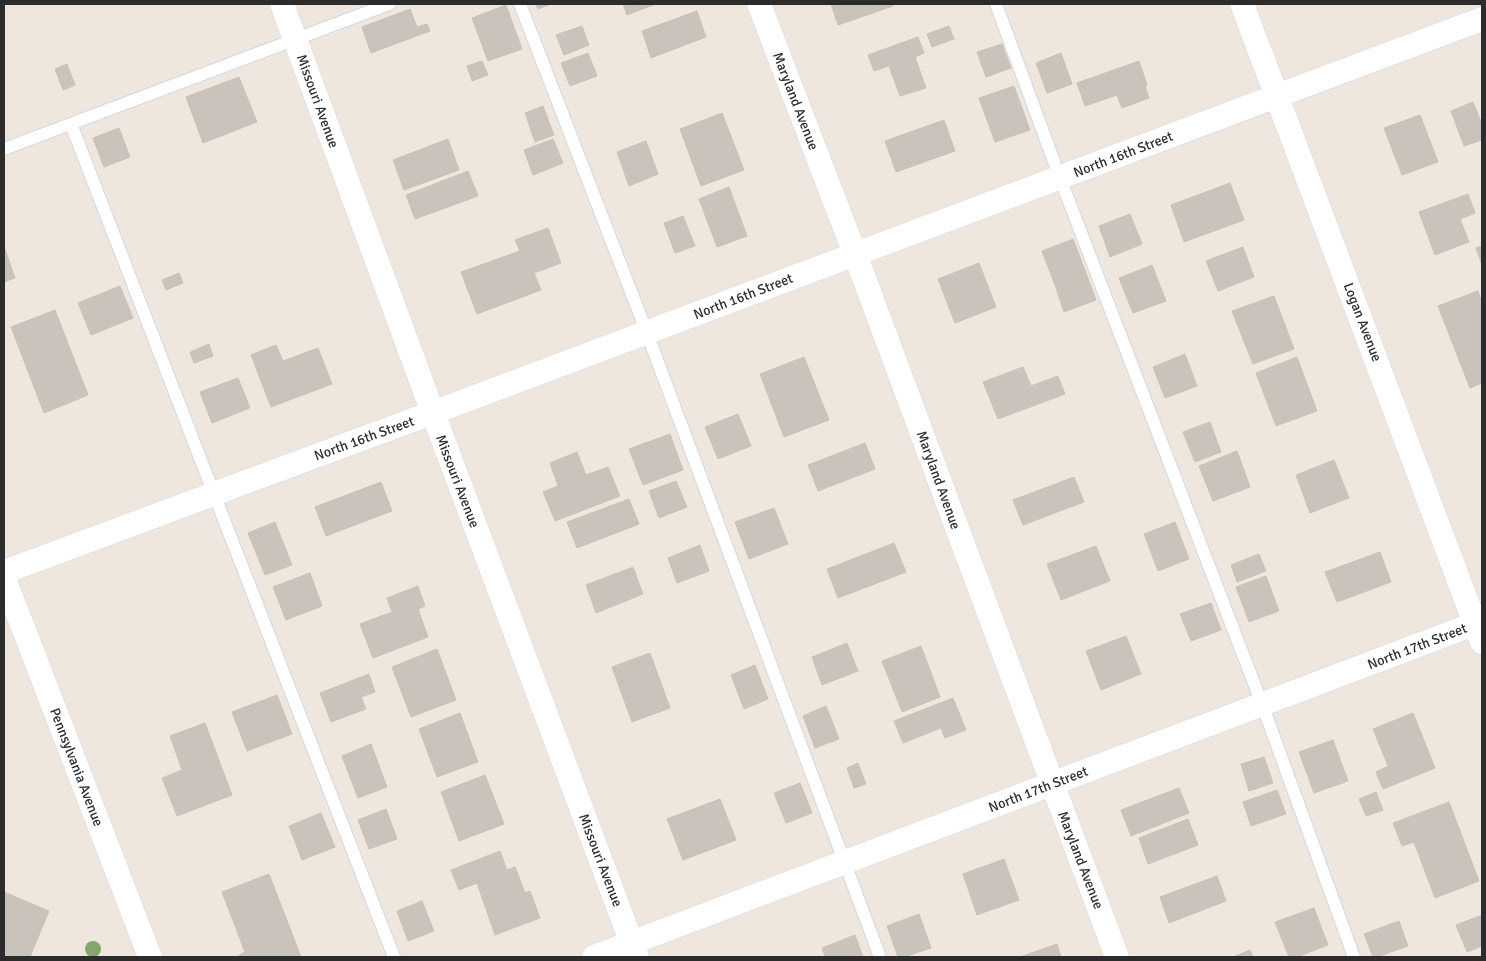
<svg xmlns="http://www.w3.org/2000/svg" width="1486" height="961" font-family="Signika,sans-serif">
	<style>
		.building { fill: #cac3bc; stroke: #cbc2b6 }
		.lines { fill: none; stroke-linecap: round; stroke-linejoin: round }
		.lane-casing { stroke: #d2d7e6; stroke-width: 14 }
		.street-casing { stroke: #d2d7e6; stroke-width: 25 }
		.lane { stroke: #fff; stroke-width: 12 }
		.street { stroke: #fff; stroke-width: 24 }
		.tree { fill: #84a66e }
		.labels { text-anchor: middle; stroke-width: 4; stroke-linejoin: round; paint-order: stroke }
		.street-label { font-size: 14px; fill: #2c2c2c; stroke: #fff }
	</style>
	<rect width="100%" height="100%" fill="#efe6dd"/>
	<!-- building -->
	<g class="building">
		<polygon points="536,4 551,4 538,9"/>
		<polygon points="623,4 656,4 627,15"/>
		<polygon points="831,4 892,4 893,6 838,25"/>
		<polygon points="506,5 522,49 488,61 472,18"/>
		<polygon points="410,9 417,27 427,24 430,31 371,53 362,27"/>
		<polygon points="697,11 706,37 651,58 642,31"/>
		<polygon points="582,26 589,45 564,55 556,35"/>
		<polygon points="949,26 954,39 932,47 927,34"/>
		<polygon points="918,37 924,53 915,57 926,88 900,96 889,66 874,71 868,55"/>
		<polygon points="1002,44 1011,68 986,77 977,52"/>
		<polygon points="588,53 597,76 570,86 561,63"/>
		<polygon points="1061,53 1072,84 1047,93 1036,63"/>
		<polygon points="482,61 488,75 472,81 467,66"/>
		<polygon points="1139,61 1147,85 1145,86 1149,98 1122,108 1117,95 1085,106 1077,83"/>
		<polygon points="67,64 75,85 63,90 55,69"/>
		<polygon points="239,77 257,122 203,143 186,97"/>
		<polygon points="1014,86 1030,130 995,142 979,98"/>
		<polygon points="1473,102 1482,125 1482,140 1464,146 1451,111"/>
		<polygon points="543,106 554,135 535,142 525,113"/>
		<polygon points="722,113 744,170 701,186 680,129"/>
		<polygon points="1420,115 1438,162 1402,175 1384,128"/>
		<polygon points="944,120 955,151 896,172 885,141"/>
		<polygon points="119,128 130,157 104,167 93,138"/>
		<polygon points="448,139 459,170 404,190 393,160"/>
		<polygon points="553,139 563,163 533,175 524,150"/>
		<polygon points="646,141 658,174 629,186 617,152"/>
		<polygon points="468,171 478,196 415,219 406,195"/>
		<polygon points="1230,183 1244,220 1184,242 1171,205"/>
		<polygon points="729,187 747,236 717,247 699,199"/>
		<polygon points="1468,194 1475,213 1460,219 1469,242 1435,255 1419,212"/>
		<polygon points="1130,214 1142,244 1110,257 1099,226"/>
		<polygon points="683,216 695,246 675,253 664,223"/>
		<polygon points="548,228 561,263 534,273 541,290 477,314 461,272 520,251 515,240"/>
		<polygon points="1073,239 1086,273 1055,285 1042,251"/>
		<polygon points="4,246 15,278 4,282"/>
		<polygon points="1482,246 1482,265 1476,248"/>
		<polygon points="1243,247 1254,277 1218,291 1206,261"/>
		<polygon points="979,263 996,307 955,323 938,279"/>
		<polygon points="1152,265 1166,301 1133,313 1119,278"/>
		<polygon points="179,273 183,283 166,290 162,280"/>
		<polygon points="1086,273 1096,300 1064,312 1055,285"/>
		<polygon points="120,286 133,318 91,335 78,303"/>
		<polygon points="1478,291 1482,303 1482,383 1470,388 1438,306"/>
		<polygon points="1274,296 1294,349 1253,364 1232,311"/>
		<polygon points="55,310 88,395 44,413 11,327"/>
		<polygon points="209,344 213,356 194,363 190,352"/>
		<polygon points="276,345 283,361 318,348 332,384 271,407 251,355"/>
		<polygon points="1185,354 1197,386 1165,398 1153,367"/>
		<polygon points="804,357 829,420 784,437 760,374"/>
		<polygon points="1297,357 1317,411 1276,426 1256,373"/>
		<polygon points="1023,367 1031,386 1058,376 1065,394 998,419 983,382"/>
		<polygon points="238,378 250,408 212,423 200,392"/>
		<polygon points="738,414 751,446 718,459 705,427"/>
		<polygon points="1210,422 1221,452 1195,462 1183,432"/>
		<polygon points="670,434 683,470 643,485 629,449"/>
		<polygon points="865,443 875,469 818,491 808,465"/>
		<polygon points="1237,451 1250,487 1213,501 1199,466"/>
		<polygon points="577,452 586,475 608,467 620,496 555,521 543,492 558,486 550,463"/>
		<polygon points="1334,460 1349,498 1310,513 1296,475"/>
		<polygon points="1074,477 1084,502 1023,525 1013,500"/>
		<polygon points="676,481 687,507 659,518 649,491"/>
		<polygon points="381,482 392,511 326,536 315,507"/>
		<polygon points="629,499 639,524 577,548 567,522"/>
		<polygon points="774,508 788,544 749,559 735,522"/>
		<polygon points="275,522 292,565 265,575 248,533"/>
		<polygon points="1175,522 1189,559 1158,571 1144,534"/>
		<polygon points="894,543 906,572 838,598 827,569"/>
		<polygon points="700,545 709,571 677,583 668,558"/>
		<polygon points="1096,546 1110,581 1061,600 1047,564"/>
		<polygon points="1380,552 1391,582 1337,602 1325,572"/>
		<polygon points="1259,554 1266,571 1237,582 1231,565"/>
		<polygon points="633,567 643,594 596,613 586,585"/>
		<polygon points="310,573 322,606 286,620 273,587"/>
		<polygon points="1266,576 1279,611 1249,622 1236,587"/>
		<polygon points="418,586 425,606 418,609 428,637 373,658 360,624 392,612 387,598"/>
		<polygon points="1211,603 1221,630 1191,641 1180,614"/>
		<polygon points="1126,636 1141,674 1101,690 1086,651"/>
		<polygon points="847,643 858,671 822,685 812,657"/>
		<polygon points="921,646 940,697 902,712 882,661"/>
		<polygon points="437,649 456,700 411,717 392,667"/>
		<polygon points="650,653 670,708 632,722 612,667"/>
		<polygon points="755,665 768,699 744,709 731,675"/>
		<polygon points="369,674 375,692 361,697 366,709 331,722 320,693"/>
		<polygon points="277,695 292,734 247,751 232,712"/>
		<polygon points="953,698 966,730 945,738 941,728 903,743 894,721"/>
		<polygon points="826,706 839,739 815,748 803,716"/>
		<polygon points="460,713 478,762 437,777 419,729"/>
		<polygon points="1413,713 1435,768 1383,789 1376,772 1388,766 1373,729"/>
		<polygon points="205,723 232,795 177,816 162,778 182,770 170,736"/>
		<polygon points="1333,740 1348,781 1314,793 1299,752"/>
		<polygon points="371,744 387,787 358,798 342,756"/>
		<polygon points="1264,757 1273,783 1249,791 1241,764"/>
		<polygon points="858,763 866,784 854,788 847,768"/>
		<polygon points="485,775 504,824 459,841 441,792"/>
		<polygon points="800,783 812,813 786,823 774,793"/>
		<polygon points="1179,788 1189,813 1131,836 1121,810"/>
		<polygon points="1277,790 1286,814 1251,826 1243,802"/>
		<polygon points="1376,792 1383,810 1366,816 1359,799"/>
		<polygon points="720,799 736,840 683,860 667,819"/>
		<polygon points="1449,802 1479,881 1435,898 1414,842 1402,846 1393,823"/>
		<polygon points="386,809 397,839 369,849 358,820"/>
		<polygon points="321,813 335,847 302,860 289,826"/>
		<polygon points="1188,819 1198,845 1148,864 1139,838"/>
		<polygon points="500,851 507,870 515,867 525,893 530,891 540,918 495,935 477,883 459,890 451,870"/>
		<polygon points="1004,859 1019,900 977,915 963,874"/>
		<polygon points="269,874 301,957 236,957 245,952 222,892"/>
		<polygon points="1217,876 1226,901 1169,923 1160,897"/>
		<polygon points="4,892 49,911 30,957 4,957"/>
		<polygon points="422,901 434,931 408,941 397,911"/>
		<polygon points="1314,908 1328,945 1297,957 1289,957 1275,922"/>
		<polygon points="919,914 931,948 904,957 898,957 887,926"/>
		<polygon points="1482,915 1482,946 1467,952 1456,925"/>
		<polygon points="1399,921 1408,946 1377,957 1373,957 1364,934"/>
		<polygon points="855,935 863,957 825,957 822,948"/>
		<polygon points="1057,944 1061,957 1020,957"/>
		<polygon points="1250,950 1253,957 1233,957"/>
	</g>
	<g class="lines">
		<defs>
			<g id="lane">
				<polyline points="520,4 647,333 880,957"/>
				<polyline points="996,4 1060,178 1262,704 1354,957"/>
				<polyline points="71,124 214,494 394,957"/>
				<polyline points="4,149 389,4"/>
			</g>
			<g id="street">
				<polyline points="282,4 433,413 637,957"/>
				<polyline points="759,4 855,254 1117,957"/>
				<polyline points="1242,4 1482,642"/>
				<polyline points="4,572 464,401 1482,19"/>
				<polyline points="4,578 150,957"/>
				<polyline points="594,957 1482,621"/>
			</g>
		</defs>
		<!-- lane casing -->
		<use href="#lane" class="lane-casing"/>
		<!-- street casing -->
		<use href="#street" class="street-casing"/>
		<!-- lane -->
		<use href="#lane" class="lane"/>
		<!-- street -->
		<use href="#street" class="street"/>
	</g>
	<!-- trees -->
	<circle class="tree" cx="93" cy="949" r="8"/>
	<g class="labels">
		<!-- street labels -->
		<g class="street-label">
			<text transform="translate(318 101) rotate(70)" y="5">Missouri Avenue</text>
			<text transform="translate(796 101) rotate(69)" y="5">Maryland Avenue</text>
			<text transform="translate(1123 154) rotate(-21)" y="5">North 16th Street</text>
			<text transform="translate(743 296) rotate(-21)" y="5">North 16th Street</text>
			<text transform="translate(1363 322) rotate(69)" y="5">Logan Avenue</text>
			<text transform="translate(364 438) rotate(-20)" y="5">North 16th Street</text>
			<text transform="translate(939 480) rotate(70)" y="5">Maryland Avenue</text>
			<text transform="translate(458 481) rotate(69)" y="5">Missouri Avenue</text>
			<text transform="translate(1417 646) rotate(-21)" y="5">North 17th Street</text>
			<text transform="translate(77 767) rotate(69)" y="5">Pennsylvania Avenue</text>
			<text transform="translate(1038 789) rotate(-21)" y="5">North 17th Street</text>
			<text transform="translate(601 860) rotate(69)" y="5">Missouri Avenue</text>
			<text transform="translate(1081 860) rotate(69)" y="5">Maryland Avenue</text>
		</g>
	</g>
	<!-- border -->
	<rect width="1486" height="961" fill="none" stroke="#2c2c2c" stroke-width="10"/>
</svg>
